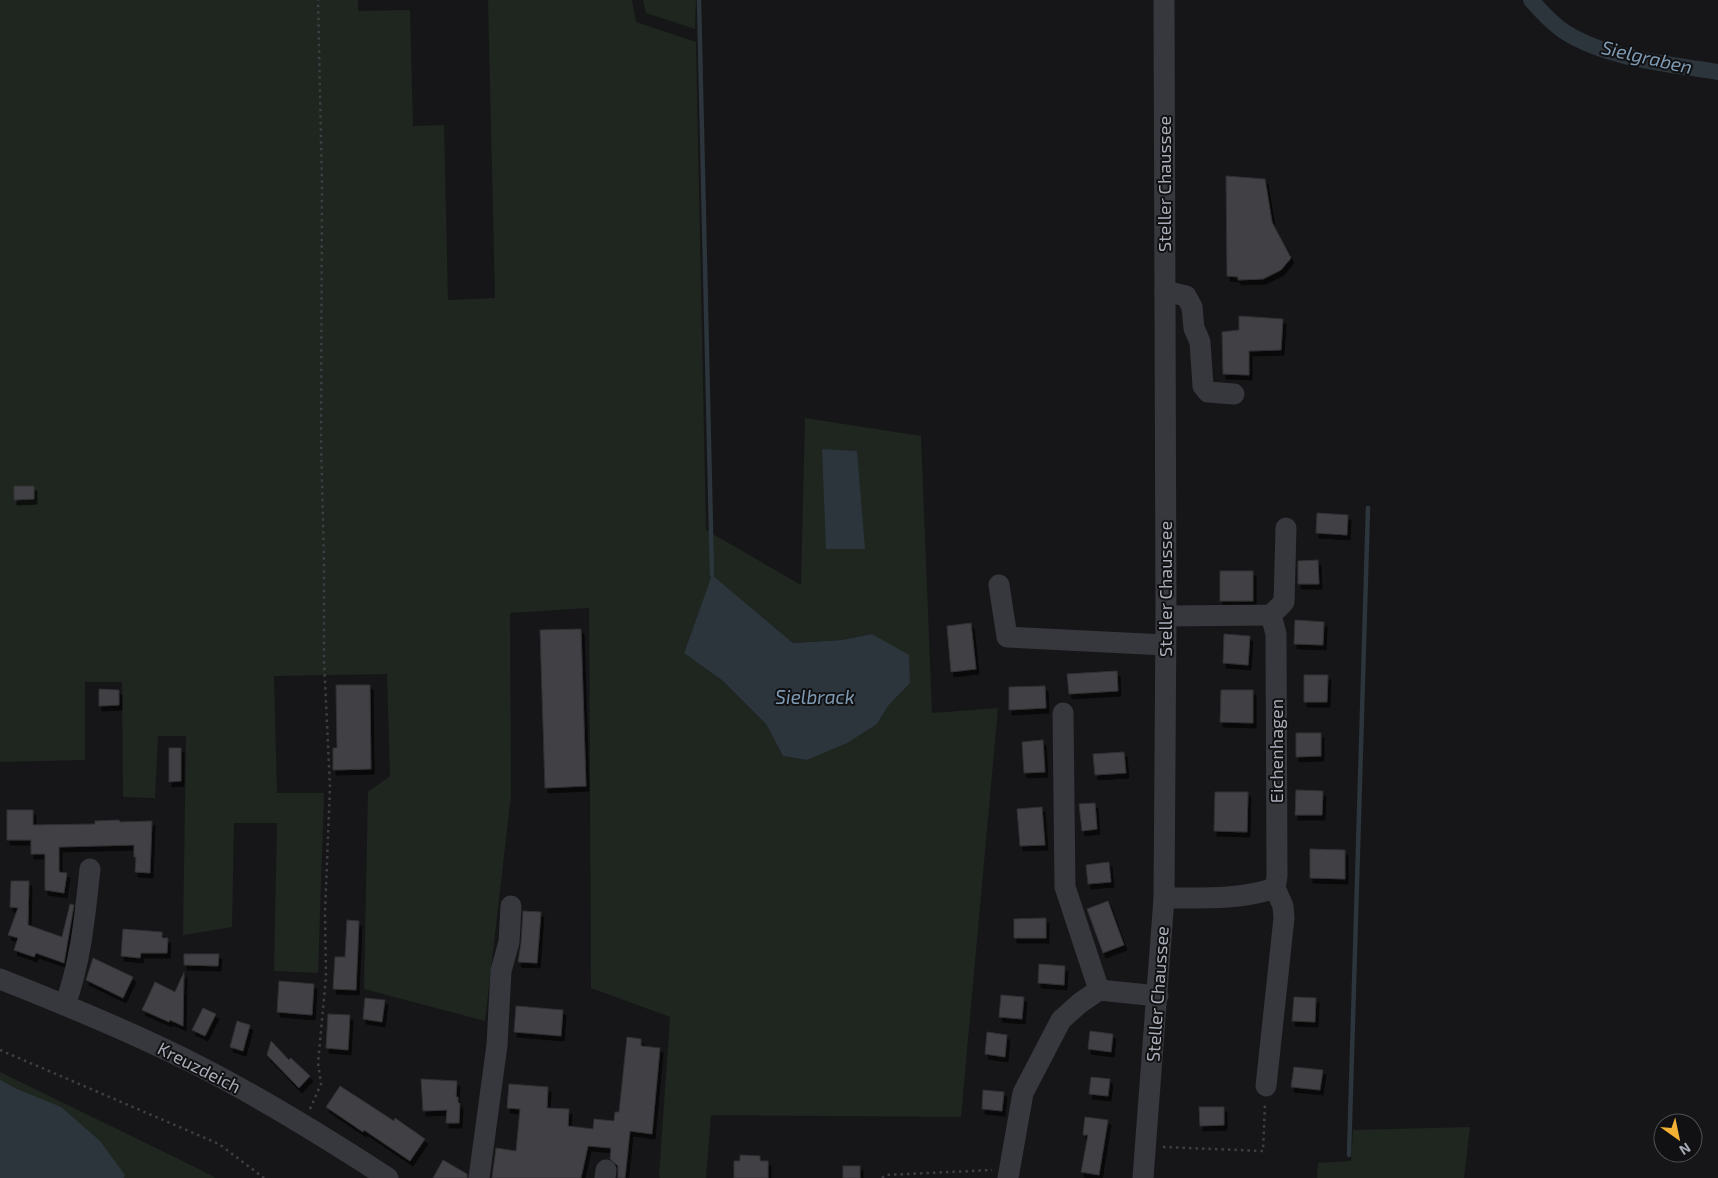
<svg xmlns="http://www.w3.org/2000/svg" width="1718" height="1178" font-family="'Exo 2',sans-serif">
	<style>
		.green { fill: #1e261f; fill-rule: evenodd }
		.water { fill: #2c353c }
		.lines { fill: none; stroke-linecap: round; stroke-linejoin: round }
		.stream { stroke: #2c353c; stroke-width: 4.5 }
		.canal { stroke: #2c353c; stroke-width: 16 }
		.building { fill: #404145; stroke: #303034; filter: url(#shadow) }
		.path { stroke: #3d3f44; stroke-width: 2.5; stroke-dasharray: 2.5 4; stroke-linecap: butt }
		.minor { stroke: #37383d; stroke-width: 21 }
		.labels { text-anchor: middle; stroke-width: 4; stroke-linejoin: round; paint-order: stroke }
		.street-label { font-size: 18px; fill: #a8adb8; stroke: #111113 }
		.water-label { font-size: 19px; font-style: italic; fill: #7f9bb3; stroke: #111113 }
	</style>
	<defs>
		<filter id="shadow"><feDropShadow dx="3" dy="5" stdDeviation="0" flood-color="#0009"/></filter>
	</defs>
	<rect width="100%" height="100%" fill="#161618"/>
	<!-- green -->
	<g class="green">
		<path d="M0 0H358V11L410 10 413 126 444 125 448 300 495 298 488 0H632L636 22 696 42 706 530 801 585 805 418 921 436 932 713 998 708 961 1117 711 1115 706 1178H660L659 1176 670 1017 591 988 589 608 510 613 511 795 485 1021 364 989 368 792 390 776 387 674 274 676 277 793H324L318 973 274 971 277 823H234L232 927 183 935 186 736H158L155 798 123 797 122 682H85V760L0 762ZM712 576 793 643 842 640 872 634 910 683 888 706 877 724 807 760 783 756 766 724 723 681 684 653Z"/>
		<polygon points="643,0 696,0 695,29 646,13"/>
		<polygon points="0,1072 201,1170 216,1178 0,1178"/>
		<polygon points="1470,1127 1464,1178 1317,1178 1318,1163 1351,1161 1353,1130"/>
	</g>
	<!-- water -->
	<g class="water">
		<polygon points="822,449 857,451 865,549 826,549"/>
		<polygon points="712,575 793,643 842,640 872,634 909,655 910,683 888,706 877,724 847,743 807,760 783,756 766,724 723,681 684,653"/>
		<polygon points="0,1080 17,1089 61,1107 100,1141 125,1175 124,1178 0,1178"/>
	</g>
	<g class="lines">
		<!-- stream -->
		<g class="stream">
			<polyline points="699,0 712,575"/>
			<polyline points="1349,1155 1368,508"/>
		</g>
		<!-- canal -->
		<path class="canal" d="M1531 0C1541 11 1552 24 1565 32 1607 59 1669 64 1718 72"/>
	</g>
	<!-- building -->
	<g class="building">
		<polygon points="1226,176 1265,179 1272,222 1291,258 1281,270 1263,279 1238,280 1238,277 1227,276"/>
		<polygon points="1239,316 1283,319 1281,350 1249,351 1249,375 1223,374 1222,332 1239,330"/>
		<polygon points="14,486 34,486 34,499 14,500"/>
		<polygon points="1317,513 1348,515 1347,535 1316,533"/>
		<polygon points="1318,560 1319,584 1298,584 1298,561"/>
		<rect x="1220" y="571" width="33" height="30"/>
		<polygon points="1295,620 1324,622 1323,645 1294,644"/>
		<polygon points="971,623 976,669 951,672 947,626"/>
		<polygon points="581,629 586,786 545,788 540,630"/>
		<polygon points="1224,634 1250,636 1248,665 1223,663"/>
		<polygon points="1117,671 1118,691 1069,694 1067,674"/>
		<polygon points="1304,675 1328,675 1327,702 1304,702"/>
		<polygon points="336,685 370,685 371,769 333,770 333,748 337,748"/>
		<polygon points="1045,686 1046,708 1009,710 1009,687"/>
		<polygon points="99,689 119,690 119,705 99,706"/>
		<polygon points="1221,690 1253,690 1253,723 1220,722"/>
		<polygon points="1296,733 1321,733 1321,756 1296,757"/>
		<polygon points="1043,740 1045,772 1024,773 1022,742"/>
		<polygon points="169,748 181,748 181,781 169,782"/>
		<polygon points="1124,752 1126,773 1095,775 1093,754"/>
		<polygon points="1296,790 1323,791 1322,815 1295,815"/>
		<polygon points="1215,792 1248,792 1247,832 1214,831"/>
		<polygon points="1095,803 1097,829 1082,831 1079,804"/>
		<polygon points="1042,807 1045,845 1020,846 1017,809"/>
		<polygon points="7,810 33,810 33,825 95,824 95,821 119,820 120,822 152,821 150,873 135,872 136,857 134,857 134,845 59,847 59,872 67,873 64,893 45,890 45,854 31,854 31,840 7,840"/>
		<polygon points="1310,849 1345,850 1345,879 1310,878"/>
		<polygon points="1109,862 1111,882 1088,884 1086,865"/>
		<polygon points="11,881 29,881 28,925 62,937 70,904 74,905 64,963 36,953 34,957 14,950 18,938 8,935 18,908 10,907"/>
		<polygon points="1108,901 1124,945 1103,953 1087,909"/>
		<polygon points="523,911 541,912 537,963 518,962 521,943"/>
		<polygon points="1046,918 1046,938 1014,938 1014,919"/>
		<polygon points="347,920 359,921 356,990 333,989 335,957 345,957"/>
		<polygon points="123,929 162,932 162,938 168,938 167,953 141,953 140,958 121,956"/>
		<polygon points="184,954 219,954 218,966 184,965"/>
		<polygon points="93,958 133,977 123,998 86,980"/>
		<polygon points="1039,964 1065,966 1064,985 1038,983"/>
		<polygon points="184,972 183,1026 170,1020 169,1022 142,1010 155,982 175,992"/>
		<polygon points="279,981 314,984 312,1015 277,1012"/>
		<polygon points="1001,995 1024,997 1022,1019 999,1017"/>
		<polygon points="1294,997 1316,998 1315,1022 1292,1021"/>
		<polygon points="365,998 385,1000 382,1022 363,1019"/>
		<polygon points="516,1006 563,1010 561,1036 514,1032"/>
		<polygon points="203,1008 216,1014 205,1036 192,1030"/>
		<polygon points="328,1014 350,1015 348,1050 326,1048"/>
		<polygon points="237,1021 250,1025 243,1051 230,1047"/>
		<polygon points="1090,1031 1113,1034 1111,1052 1088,1049"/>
		<polygon points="987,1032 1007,1035 1005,1057 985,1054"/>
		<polygon points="627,1037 641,1039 641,1046 660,1048 652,1134 630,1131 625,1178 618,1178 618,1166 610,1159 611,1148 588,1146 581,1178 492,1178 496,1148 516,1151 520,1109 507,1108 509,1084 548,1087 547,1108 569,1109 568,1126 593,1129 594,1119 614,1121 615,1112 619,1112"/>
		<polygon points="271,1041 289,1060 291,1058 310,1076 299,1088 267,1055"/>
		<polygon points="1294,1067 1323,1070 1320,1090 1291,1087"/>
		<polygon points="1091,1077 1110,1079 1108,1096 1089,1094"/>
		<polygon points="421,1079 457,1081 456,1097 458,1097 458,1103 460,1103 459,1123 446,1123 447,1110 423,1111"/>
		<polygon points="340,1086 394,1121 395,1118 425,1139 410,1161 364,1130 363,1132 326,1107"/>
		<polygon points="983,1090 1004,1092 1002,1111 982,1109"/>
		<polygon points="1199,1107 1224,1107 1224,1125 1200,1126"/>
		<polygon points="1085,1117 1108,1120 1099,1175 1081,1172 1088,1135 1083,1135"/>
		<polygon points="740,1155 760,1156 760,1161 768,1161 768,1178 734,1178 734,1161 740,1161"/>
		<polygon points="443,1160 467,1174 467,1178 433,1178"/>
		<rect x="843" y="1166" width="17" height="12"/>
	</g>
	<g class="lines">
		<!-- path -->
		<g class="path">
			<polyline points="0,1050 219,1144 264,1178"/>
			<polyline points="310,1109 321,1084 318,1063 326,977 325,912 330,787 324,660 324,562 321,440 322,184 318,0"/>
			<polyline points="1163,1147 1263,1151 1265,1104"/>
			<polyline points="882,1178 886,1175 992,1170"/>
		</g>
		<!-- minor -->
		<g class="minor">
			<polyline points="1165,291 1186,296 1192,307 1194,328 1200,342 1203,386 1208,392 1234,394"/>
			<polyline points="999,585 1007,637 1165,645"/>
			<polyline points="1166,616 1271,615 1284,602 1286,528"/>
			<polyline points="1063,713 1065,887 1099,990"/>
			<path d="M1164 898C1201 898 1240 900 1275 888L1277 876 1276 634 1271 615"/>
			<path d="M0 979C66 1005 132 1032 195 1064 262 1098 325 1137 388 1178"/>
			<path d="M65 1005C81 961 85 915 90 869"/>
			<polyline points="1266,1086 1284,918 1283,906 1275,888"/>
			<polyline points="479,1178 497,1045 501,971 509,942 511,906"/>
			<polyline points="605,1178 606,1170"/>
			<polyline points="1008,1178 1023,1093 1061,1020 1080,1003 1099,990 1158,996"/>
			<polyline points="1143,1178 1164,898 1166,616 1164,0"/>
		</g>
	</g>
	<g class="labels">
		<!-- street labels -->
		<g class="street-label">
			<text transform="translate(1165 184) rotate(-90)" y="6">Steller Chaussee</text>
			<text transform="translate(1166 589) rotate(-90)" y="6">Steller Chaussee</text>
			<text transform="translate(1277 751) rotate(-90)" y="6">Eichenhagen</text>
			<text transform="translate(1158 994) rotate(-86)" y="6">Steller Chaussee</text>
			<text transform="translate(199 1068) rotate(27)" y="6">Kreuzdeich</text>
		</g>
		<!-- water labels -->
		<g class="water-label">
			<text transform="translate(1647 57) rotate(13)" y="7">Sielgraben</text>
			<text x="815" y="704">Sielbrack</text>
		</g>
	</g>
	<!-- north arrow -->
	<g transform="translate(1678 1138) rotate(147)"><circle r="24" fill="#111113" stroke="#4d4f55"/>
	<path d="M0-4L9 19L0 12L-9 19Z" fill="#f2b134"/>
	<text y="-8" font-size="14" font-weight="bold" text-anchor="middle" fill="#a8adb8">N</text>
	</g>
</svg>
